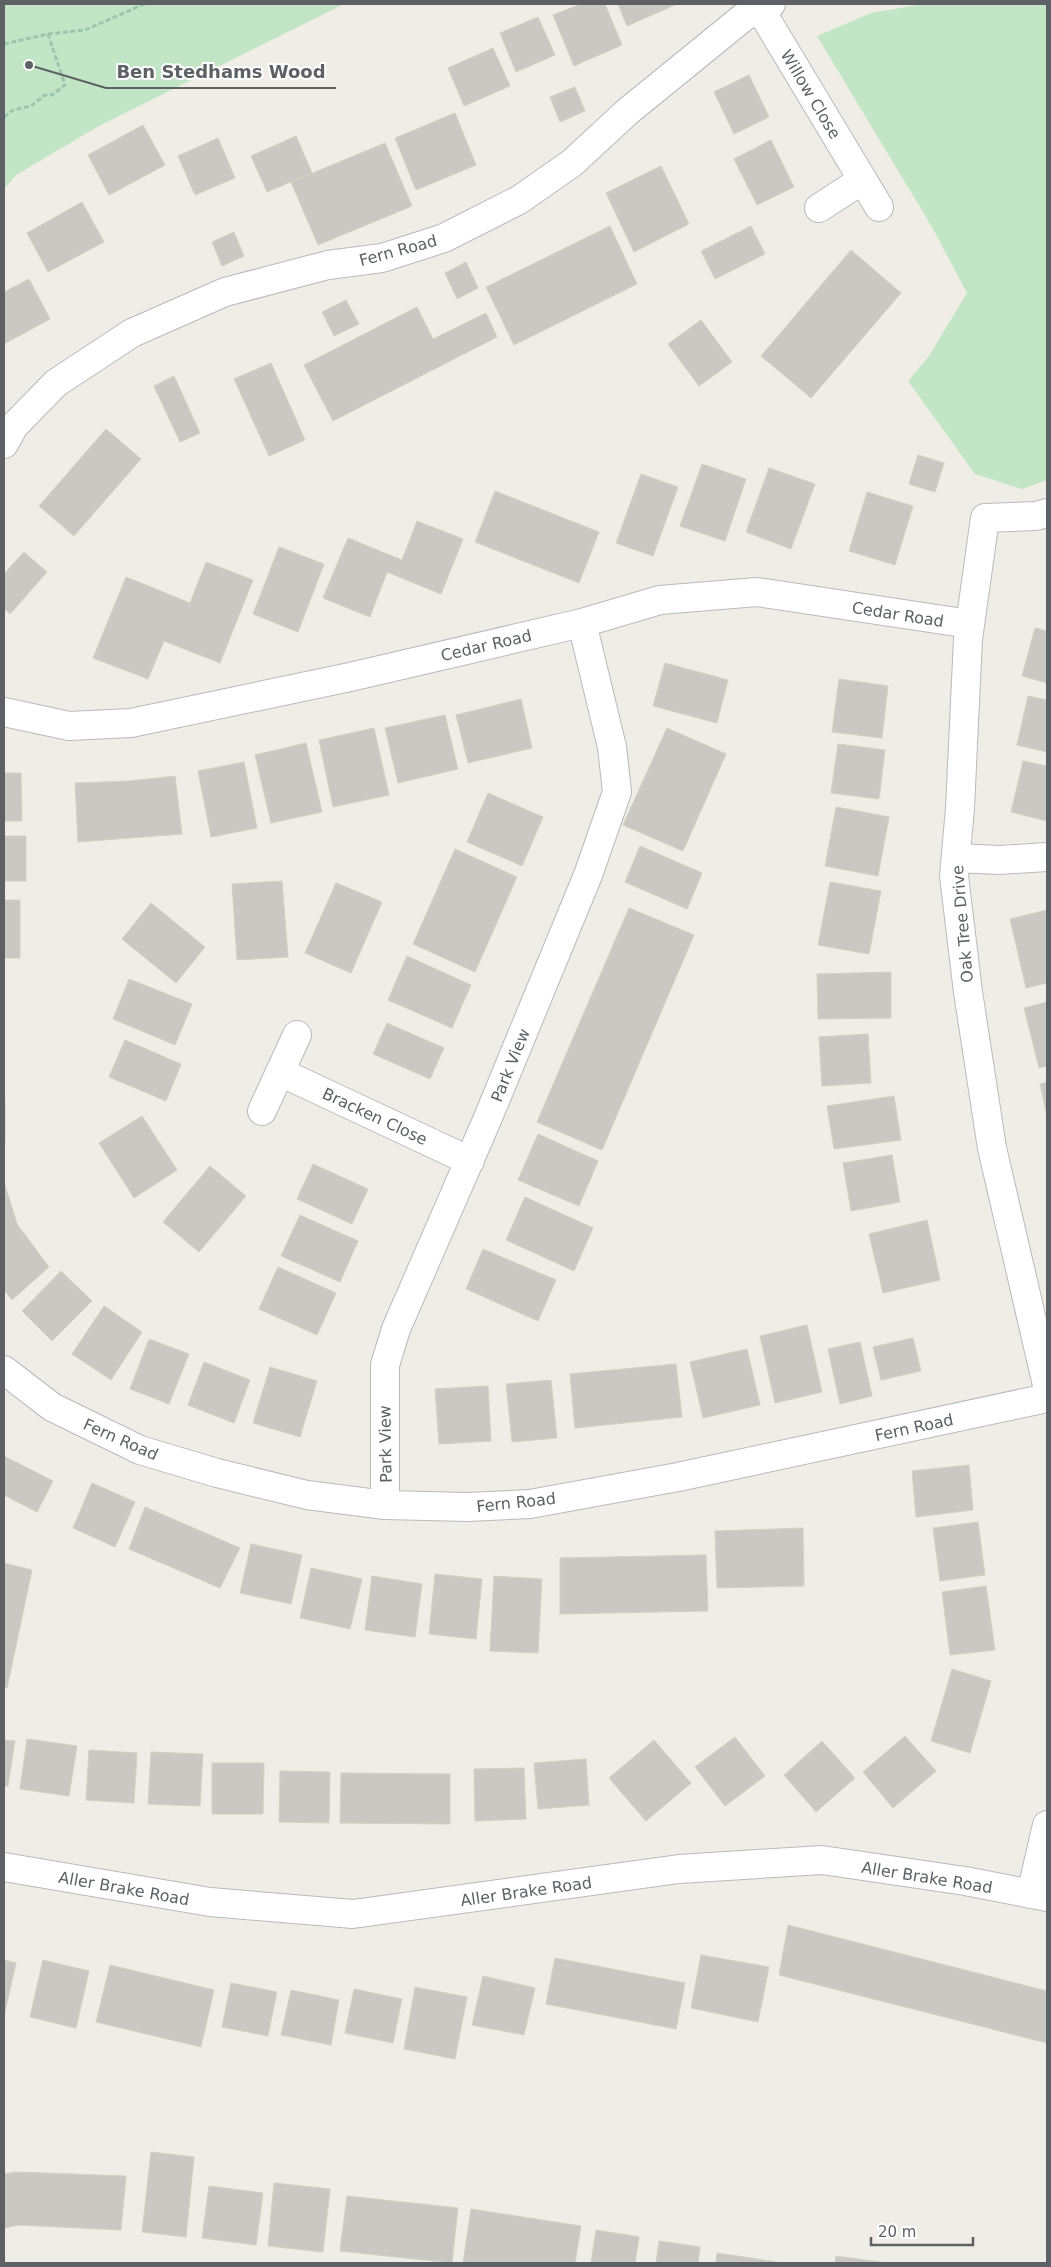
<svg xmlns="http://www.w3.org/2000/svg" width="1051" height="2267" font-family="'DejaVu Sans',sans-serif">
	<style>
		.green { fill: #c2e6c5 }
		.building { fill: #cac8c2; stroke: #d3d0c3 }
		.lines { fill: none; stroke-linecap: round; stroke-linejoin: round }
		.street-casing { stroke: #b7babe; stroke-width: 30 }
		.path { stroke: #9bc6ac; stroke-width: 3; stroke-dasharray: 5 2.5; stroke-linecap: butt }
		.street { stroke: #fff; stroke-width: 28 }
		.labels { text-anchor: middle; stroke-width: 4; stroke-linejoin: round; paint-order: stroke }
		.street-label { font-size: 16px; fill: #5d6065; stroke: #fff }
		.leader { fill: none; stroke: #5d6065; stroke-width: 2 }
		.callout-dot { fill: #5d6065; stroke: #fff; stroke-width: 2 }
		.callout-label { font-size: 18px; text-anchor: middle; font-weight: bold; fill: #5d6065; stroke: #fff; stroke-width: 4; stroke-linejoin: round; paint-order: stroke }
	</style>
	<rect width="100%" height="100%" fill="#efede5"/>
	<!-- green -->
	<g class="green">
		<polygon points="4,4 344,4 97,127 16,175 4,189"/>
		<polygon points="923,4 1047,4 1047,480 1022,489 975,474 908,381 929,356 967,293 932,227 817,36 871,13"/>
	</g>
	<!-- building -->
	<g class="building">
		<polygon points="581,4 605,4 622,45 574,66 553,15"/>
		<polygon points="618,4 677,4 627,26"/>
		<polygon points="538,17 555,55 516,72 500,33"/>
		<polygon points="493,48 510,86 464,106 448,68"/>
		<polygon points="749,75 769,117 734,134 714,92"/>
		<polygon points="575,87 585,111 560,122 550,97"/>
		<polygon points="455,113 476,165 416,190 395,138"/>
		<polygon points="143,125 165,165 109,195 88,155"/>
		<polygon points="296,136 312,173 267,192 251,156"/>
		<polygon points="218,138 235,178 195,195 178,156"/>
		<polygon points="771,140 794,187 757,205 734,159"/>
		<polygon points="385,143 412,206 318,245 291,182"/>
		<polygon points="661,166 689,224 634,252 606,193"/>
		<polygon points="82,202 104,242 48,272 27,233"/>
		<polygon points="610,226 637,284 514,345 486,287"/>
		<polygon points="751,226 765,254 715,279 701,251"/>
		<polygon points="234,232 244,256 222,266 212,242"/>
		<polygon points="851,250 901,293 811,398 761,356"/>
		<polygon points="466,262 478,288 457,299 445,273"/>
		<polygon points="29,279 50,319 4,344 4,292"/>
		<polygon points="346,300 359,324 334,336 322,312"/>
		<polygon points="417,307 433,339 486,313 497,337 333,421 304,365"/>
		<polygon points="701,320 732,362 699,386 668,344"/>
		<polygon points="271,363 305,440 269,456 234,379"/>
		<polygon points="174,376 200,433 180,442 154,386"/>
		<polygon points="106,429 141,459 74,536 39,506"/>
		<polygon points="918,455 944,463 935,492 909,484"/>
		<polygon points="702,464 746,479 725,541 680,526"/>
		<polygon points="769,468 815,484 791,549 746,532"/>
		<polygon points="641,474 678,487 653,556 616,543"/>
		<polygon points="495,491 599,532 579,583 475,542"/>
		<polygon points="867,492 913,506 895,565 849,551"/>
		<polygon points="417,521 463,539 441,594 387,572 370,617 323,598 348,538 402,560"/>
		<polygon points="279,547 324,564 298,632 253,614"/>
		<polygon points="24,552 47,572 10,614 4,608 4,574"/>
		<polygon points="206,562 253,580 220,663 164,641 148,679 93,658 126,577 190,603"/>
		<polygon points="1035,628 1047,631 1047,683 1022,676"/>
		<polygon points="665,663 728,680 717,723 653,706"/>
		<polygon points="839,679 888,686 882,738 832,732"/>
		<polygon points="1028,696 1047,700 1047,752 1017,745"/>
		<polygon points="521,699 532,748 468,763 456,715"/>
		<polygon points="445,715 458,769 398,783 385,728"/>
		<polygon points="374,728 389,795 333,807 319,740"/>
		<polygon points="667,728 726,754 683,851 623,825"/>
		<polygon points="306,743 322,812 271,823 255,755"/>
		<polygon points="838,744 885,750 879,799 831,793"/>
		<polygon points="1023,761 1047,766 1047,821 1011,812"/>
		<polygon points="244,762 257,828 211,837 198,771"/>
		<polygon points="4,773 21,773 22,821 4,821"/>
		<polygon points="175,776 182,834 78,842 75,783 130,781"/>
		<polygon points="488,793 543,817 522,866 467,842"/>
		<polygon points="836,807 889,817 878,876 825,866"/>
		<rect x="4" y="836" width="22" height="45"/>
		<polygon points="640,846 702,873 687,909 625,882"/>
		<polygon points="455,849 517,877 475,972 413,944"/>
		<polygon points="282,881 288,957 237,960 232,884"/>
		<polygon points="830,882 881,891 869,954 818,945"/>
		<polygon points="336,883 382,902 351,973 305,953"/>
		<rect x="4" y="900" width="16" height="58"/>
		<polygon points="151,903 205,947 176,983 122,939"/>
		<polygon points="629,908 694,935 602,1150 537,1122"/>
		<polygon points="1047,910 1047,983 1026,988 1010,919"/>
		<polygon points="407,956 471,985 452,1028 388,1000"/>
		<polygon points="891,972 891,1018 818,1019 817,974"/>
		<polygon points="129,979 192,1004 175,1045 113,1019"/>
		<polygon points="1047,1002 1047,1066 1039,1068 1024,1008"/>
		<polygon points="387,1023 444,1048 430,1079 373,1054"/>
		<polygon points="868,1034 871,1083 822,1086 819,1037"/>
		<polygon points="125,1040 181,1064 166,1101 109,1077"/>
		<polygon points="1047,1082 1047,1116 1040,1084"/>
		<polygon points="894,1096 901,1140 834,1149 827,1106"/>
		<rect x="4" y="1100" width="1" height="42"/>
		<polygon points="142,1116 177,1170 134,1198 99,1143"/>
		<polygon points="538,1134 598,1161 579,1206 518,1180"/>
		<polygon points="892,1155 900,1202 851,1211 843,1163"/>
		<polygon points="313,1164 368,1189 352,1224 297,1199"/>
		<polygon points="210,1166 246,1196 199,1252 163,1222"/>
		<polygon points="4,1182 17,1224 49,1267 12,1300 4,1290"/>
		<polygon points="525,1197 593,1228 574,1271 506,1240"/>
		<polygon points="300,1215 358,1241 340,1282 281,1256"/>
		<polygon points="927,1220 940,1280 883,1293 869,1234"/>
		<polygon points="483,1249 556,1280 538,1321 466,1289"/>
		<polygon points="278,1267 336,1293 317,1335 259,1309"/>
		<polygon points="61,1271 92,1301 52,1341 22,1311"/>
		<polygon points="104,1306 142,1332 111,1380 72,1354"/>
		<polygon points="807,1325 822,1392 775,1403 760,1336"/>
		<polygon points="913,1338 921,1371 881,1380 873,1347"/>
		<polygon points="149,1339 189,1354 169,1404 130,1389"/>
		<polygon points="860,1342 872,1396 840,1404 828,1349"/>
		<polygon points="747,1349 760,1405 703,1418 690,1362"/>
		<polygon points="204,1362 250,1380 234,1423 188,1405"/>
		<polygon points="676,1364 682,1417 575,1428 570,1374"/>
		<polygon points="270,1367 317,1381 300,1437 253,1423"/>
		<polygon points="551,1380 557,1438 512,1442 506,1384"/>
		<polygon points="488,1386 491,1441 439,1444 435,1389"/>
		<polygon points="4,1456 53,1481 37,1512 4,1495"/>
		<polygon points="969,1465 973,1510 916,1517 912,1471"/>
		<polygon points="92,1483 135,1502 115,1547 73,1528"/>
		<polygon points="145,1507 240,1548 220,1588 129,1549"/>
		<polygon points="978,1522 985,1575 940,1581 933,1528"/>
		<polygon points="803,1528 804,1586 717,1588 715,1531"/>
		<polygon points="251,1544 302,1555 291,1604 240,1593"/>
		<polygon points="706,1555 708,1611 560,1614 560,1558"/>
		<polygon points="4,1563 32,1570 7,1688 4,1687"/>
		<polygon points="311,1568 362,1579 350,1629 300,1618"/>
		<polygon points="435,1574 482,1579 476,1639 429,1634"/>
		<polygon points="372,1576 422,1584 415,1637 365,1630"/>
		<polygon points="494,1576 542,1579 538,1653 490,1651"/>
		<polygon points="986,1586 995,1650 950,1655 942,1592"/>
		<polygon points="952,1669 991,1681 970,1753 931,1741"/>
		<polygon points="905,1736 936,1771 893,1808 863,1772"/>
		<polygon points="735,1737 765,1776 725,1806 695,1767"/>
		<polygon points="27,1739 77,1746 69,1796 20,1789"/>
		<polygon points="4,1740 15,1741 8,1786 4,1786"/>
		<polygon points="654,1740 691,1783 646,1821 609,1778"/>
		<polygon points="822,1741 855,1778 816,1812 784,1775"/>
		<polygon points="89,1750 137,1753 134,1803 86,1800"/>
		<polygon points="151,1752 203,1754 200,1806 148,1804"/>
		<polygon points="586,1759 589,1805 538,1809 534,1763"/>
		<polygon points="212,1763 264,1763 263,1814 212,1814"/>
		<polygon points="524,1768 526,1819 475,1821 474,1769"/>
		<polygon points="280,1771 330,1772 329,1823 279,1822"/>
		<polygon points="341,1773 450,1774 450,1824 340,1823"/>
		<polygon points="788,1925 1047,1991 1047,2043 779,1975"/>
		<polygon points="701,1955 769,1967 758,2022 691,2008"/>
		<polygon points="555,1958 685,1983 676,2029 546,2004"/>
		<polygon points="4,1960 16,1963 4,2016"/>
		<polygon points="43,1960 89,1971 76,2028 30,2017"/>
		<polygon points="110,1965 214,1990 201,2047 96,2022"/>
		<polygon points="483,1976 535,1988 524,2035 472,2025"/>
		<polygon points="231,1983 277,1992 268,2036 222,2027"/>
		<polygon points="415,1987 467,1997 455,2059 404,2049"/>
		<polygon points="354,1989 402,1999 393,2043 345,2033"/>
		<polygon points="291,1990 339,2000 331,2045 281,2035"/>
		<polygon points="151,2152 194,2157 186,2237 142,2232"/>
		<polygon points="17,2172 126,2176 121,2230 19,2225 4,2228 4,2174"/>
		<polygon points="274,2183 330,2189 323,2252 268,2246"/>
		<polygon points="209,2186 263,2193 256,2245 202,2238"/>
		<polygon points="347,2196 458,2208 452,2263 340,2251"/>
		<polygon points="471,2209 581,2226 575,2263 463,2263"/>
		<polygon points="596,2230 639,2237 635,2263 591,2263"/>
		<polygon points="659,2241 700,2247 698,2263 656,2263"/>
		<polygon points="717,2253 784,2263 716,2263"/>
		<polygon points="836,2256 888,2263 835,2263"/>
	</g>
	<g class="lines">
		<defs>
			<g id="street">
				<polyline points="760,9 879,207"/>
				<polyline points="819,208 862,180"/>
				<polyline points="4,444 14,426 56,383 132,333 225,292 328,265 382,258 444,238 519,200 572,163 627,112 745,16 771,4"/>
				<polyline points="1047,513 1036,516 985,518 968,639 960,808 954,876 968,992 992,1148 1047,1385"/>
				<polyline points="4,712 69,726 131,723 350,677 582,623 660,600 757,592 970,624"/>
				<polyline points="956,858 999,860 1047,857"/>
				<polyline points="280,1072 470,1161"/>
				<polyline points="262,1111 297,1035"/>
				<polyline points="4,1370 52,1407 140,1450 217,1473 307,1495 385,1505 468,1507 530,1504 678,1477 1047,1398"/>
				<polyline points="385,1505 385,1365 396,1329 487,1120 588,875 617,792 612,747 582,623"/>
				<polyline points="4,1867 210,1902 353,1914 679,1869 822,1860 965,1881 1047,1897"/>
				<polyline points="1031,1894 1047,1825"/>
			</g>
		</defs>
		<!-- street casing -->
		<use href="#street" class="street-casing"/>
		<!-- path -->
		<g class="path">
			<polyline points="4,44 48,34 85,30 144,4"/>
			<polyline points="4,117 13,110 31,106 45,95 52,95 65,85 48,34"/>
		</g>
		<!-- street -->
		<use href="#street" class="street"/>
	</g>
	<g class="labels">
		<!-- street labels -->
		<g class="street-label">
			<text transform="translate(811 94) rotate(59)" y="6">Willow Close</text>
			<text transform="translate(398 250) rotate(-15)" y="6">Fern Road</text>
			<text transform="translate(898 614) rotate(9)" y="6">Cedar Road</text>
			<text transform="translate(486 645) rotate(-13)" y="6">Cedar Road</text>
			<text transform="translate(962 924) rotate(-95)" y="6">Oak Tree Drive</text>
			<text transform="translate(510 1065) rotate(-68)" y="6">Park View</text>
			<text transform="translate(375 1116) rotate(25)" y="6">Bracken Close</text>
			<text transform="translate(914 1427) rotate(-12)" y="6">Fern Road</text>
			<text transform="translate(121 1439) rotate(24)" y="6">Fern Road</text>
			<text transform="translate(385 1444) rotate(-91)" y="6">Park View</text>
			<text transform="translate(516 1502) rotate(-6)" y="6">Fern Road</text>
			<text transform="translate(927 1877) rotate(9)" y="6">Aller Brake Road</text>
			<text transform="translate(124 1888) rotate(10)" y="6">Aller Brake Road</text>
			<text transform="translate(526 1891) rotate(-8)" y="6">Aller Brake Road</text>
		</g>
	</g>
	<!-- callouts -->
	<path class="leader" d="M29 65L106 88H336"/>
	<circle class="callout-dot" cx="29" cy="65" r="5"/>
	<g class="callout-label">
		<text x="221" y="78">Ben Stedhams Wood</text>
	</g>
	<!-- border -->
	<rect width="1051" height="2267" fill="none" stroke="#5d6065" stroke-width="10"/>
	<!-- scale -->
	<path d="M871 2237v8h102v-8" fill="none" stroke="#5d6065" stroke-width="2.5"/>
	<text x="878" y="2237" font-size="15" fill="#5d6065" stroke="#ffffff" stroke-width="4" paint-order="stroke">20 m</text>
</svg>
